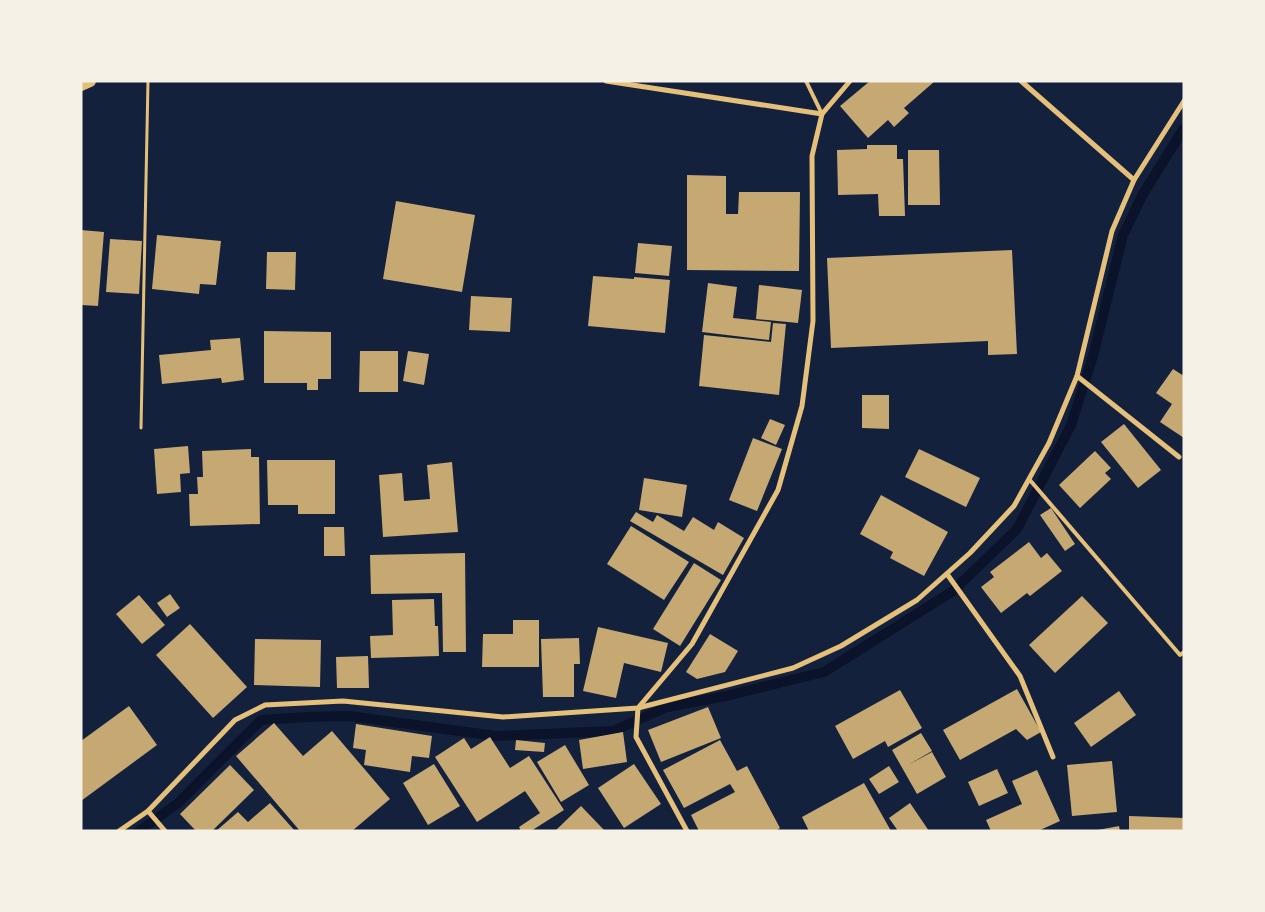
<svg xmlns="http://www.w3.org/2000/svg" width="1265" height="912" font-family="'Public Sans',sans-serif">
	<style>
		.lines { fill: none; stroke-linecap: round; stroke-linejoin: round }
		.stream { stroke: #0b132b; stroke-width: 10 }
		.building { fill: #c6a872 }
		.path { stroke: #e5c07b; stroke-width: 3 }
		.service { stroke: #e5c07b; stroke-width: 4 }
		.minor { stroke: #e5c07b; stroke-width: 5 }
		.primary { stroke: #e5c07b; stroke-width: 12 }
	</style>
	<rect width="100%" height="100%" fill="#14213d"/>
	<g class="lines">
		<!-- stream -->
		<polyline class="stream" points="139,831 178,803 261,720 307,717 349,716 496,736 613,731 667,707 726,696 824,672 953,591 1017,529 1071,425 1093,356 1123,235 1143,194 1184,128"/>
	</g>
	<!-- building -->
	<g class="building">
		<polygon points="870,81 935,81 904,108 909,113 894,127 888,120 868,138 840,106"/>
		<polygon points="867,145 897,145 897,159 903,159 905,216 879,216 878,194 838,195 837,150 867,149"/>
		<polygon points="908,150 939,150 940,205 908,205"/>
		<polygon points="687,175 726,176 726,214 738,214 739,192 800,192 799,271 687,270"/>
		<polygon points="396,201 475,215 462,292 383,279"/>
		<polygon points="81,230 104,232 98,306 81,305"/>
		<polygon points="157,235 221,241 216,285 200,284 199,294 152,289"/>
		<polygon points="110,239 142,241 139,294 106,292"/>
		<polygon points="638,243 672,246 669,276 635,273"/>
		<polygon points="1012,250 1017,354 988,355 988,341 831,348 827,258"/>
		<polygon points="267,252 296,252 295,290 266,289"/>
		<polygon points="593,276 634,279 634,277 670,280 665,333 588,326"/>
		<polygon points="708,283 737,287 733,318 771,322 769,340 702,332"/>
		<polygon points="759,285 802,290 798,323 756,319"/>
		<polygon points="471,296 512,298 510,332 469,330"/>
		<polygon points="773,323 786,324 779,395 699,386 704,335 771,342"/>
		<polygon points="264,331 331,332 331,379 318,379 318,390 307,390 307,383 264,383"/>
		<polygon points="240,338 244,380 222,383 221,378 162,384 159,355 211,350 210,340"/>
		<polygon points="360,351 398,351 398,392 359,392"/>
		<polygon points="408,351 429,354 424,385 403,381"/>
		<polygon points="1173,369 1184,376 1184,438 1160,422 1172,404 1156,393"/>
		<polygon points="862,395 889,395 889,429 862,428"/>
		<polygon points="770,419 785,425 776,445 761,438"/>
		<polygon points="1124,424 1161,470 1138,488 1101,442"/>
		<polygon points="753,438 782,449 757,511 729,500"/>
		<polygon points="188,446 190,473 180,474 181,492 157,494 154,449"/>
		<polygon points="251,449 251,457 259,457 260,524 190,526 189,494 198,494 197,477 203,477 202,451"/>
		<polygon points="919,449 980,478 966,507 905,477"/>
		<polygon points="1095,451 1111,468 1105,473 1111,479 1080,508 1059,485"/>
		<polygon points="267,460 335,460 335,514 298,514 298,505 268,505"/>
		<polygon points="452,462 458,532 383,537 379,475 402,473 404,501 430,499 427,465"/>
		<polygon points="644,478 687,485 682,517 639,510"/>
		<polygon points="881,495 948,532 924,576 890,558 893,552 860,534"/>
		<polygon points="1051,508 1075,544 1065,551 1040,515"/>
		<polygon points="636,512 653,522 657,515 684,531 693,517 714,530 718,522 744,538 723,575 630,521"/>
		<polygon points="631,526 689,562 664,600 607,564"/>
		<polygon points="324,527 344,527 345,556 324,556"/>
		<polygon points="1029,542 1041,558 1047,553 1062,571 1030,596 1027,593 1001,613 981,587 994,577 990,572"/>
		<polygon points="465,553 466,652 443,652 442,593 371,594 370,555"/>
		<polygon points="694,563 721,580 680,646 653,629"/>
		<polygon points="170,594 180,608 167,617 157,603"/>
		<polygon points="139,595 165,625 142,644 116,614"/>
		<polygon points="1082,596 1108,623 1055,673 1029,645"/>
		<polygon points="434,599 435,626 438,626 439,656 371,658 370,636 393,635 392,600"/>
		<polygon points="513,620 539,620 539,667 482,667 483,634 513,634"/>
		<polygon points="190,624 247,687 213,718 156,655"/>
		<polygon points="598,627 668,643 661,672 624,663 616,698 583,691"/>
		<polygon points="710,634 738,651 725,672 697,679 686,672"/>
		<polygon points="579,638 580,664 574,664 574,697 543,697 541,639"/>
		<polygon points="255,639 321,640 320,687 254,685"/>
		<polygon points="368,656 369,688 337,688 336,657"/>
		<polygon points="1017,689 1041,732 1027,740 1016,729 960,760 943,730"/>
		<polygon points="900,690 922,728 888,747 885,741 853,759 835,726"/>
		<polygon points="1119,691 1136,715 1091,747 1074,723"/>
		<polygon points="129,706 157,745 81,801 81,741"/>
		<polygon points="708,707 721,738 661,762 648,730"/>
		<polygon points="274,723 303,756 332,731 390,799 352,831 300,831 236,756"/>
		<polygon points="356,724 432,736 429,758 412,756 410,772 364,765 366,750 353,748"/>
		<polygon points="623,732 627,762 583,769 579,740"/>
		<polygon points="921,733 932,751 908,765 932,752 946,777 917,794 892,750"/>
		<polygon points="490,737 510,768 529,756 564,810 531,831 521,831 519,827 540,813 525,791 477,822 435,757 464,738 471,749"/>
		<polygon points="516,740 545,743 544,752 515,750"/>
		<polygon points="720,740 737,771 747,766 780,828 776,831 699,831 691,815 735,792 730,784 684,808 663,770"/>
		<polygon points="565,745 589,785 561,802 537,762"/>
		<polygon points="1112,761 1117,812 1072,816 1067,765"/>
		<polygon points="434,764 460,806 428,825 403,783"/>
		<polygon points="634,764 661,804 624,828 598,788"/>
		<polygon points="230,765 254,790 212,831 196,831 180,814"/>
		<polygon points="889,766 899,782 879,794 869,779"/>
		<polygon points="997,769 1008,793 979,806 968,782"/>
		<polygon points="1037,770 1060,821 1038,831 991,831 986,820 1022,804 1012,781"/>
		<polygon points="864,783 891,831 809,831 802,817"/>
		<polygon points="270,803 295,831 216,831 238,812 248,822"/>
		<polygon points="910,803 929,831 898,831 889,818"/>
		<polygon points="581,806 605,831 555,831"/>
		<polygon points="1129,816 1184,818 1184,831 1129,831"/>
		<polygon points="1119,826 1120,831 1098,831 1098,830"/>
	</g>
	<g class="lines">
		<!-- path -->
		<polyline class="path" points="141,428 148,81"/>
		<!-- service -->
		<g class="service">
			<polyline points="806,81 822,114"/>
			<polyline points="1029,479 1180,655 1184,652"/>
		</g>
		<!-- minor -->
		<g class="minor">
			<polyline points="606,81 822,114"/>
			<polyline points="1021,81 1134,180"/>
			<polyline points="1077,376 1179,457"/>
			<polyline points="947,574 1020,676 1053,757"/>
			<polyline points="148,811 165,831"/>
			<polyline points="119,831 148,811 235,720 265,705 343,701 503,717 638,708 793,668 841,646 917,600 970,553 1014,506 1049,443 1077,376 1112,231 1134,180 1184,101"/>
			<polyline points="687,831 636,737 638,708 692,644 778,490 802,406 813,321 812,156 822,114 850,81"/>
		</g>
		<!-- primary -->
		<polyline class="primary" points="81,85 90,81"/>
	</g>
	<!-- border -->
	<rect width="1265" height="912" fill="none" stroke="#f6f1e7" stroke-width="165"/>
</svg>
